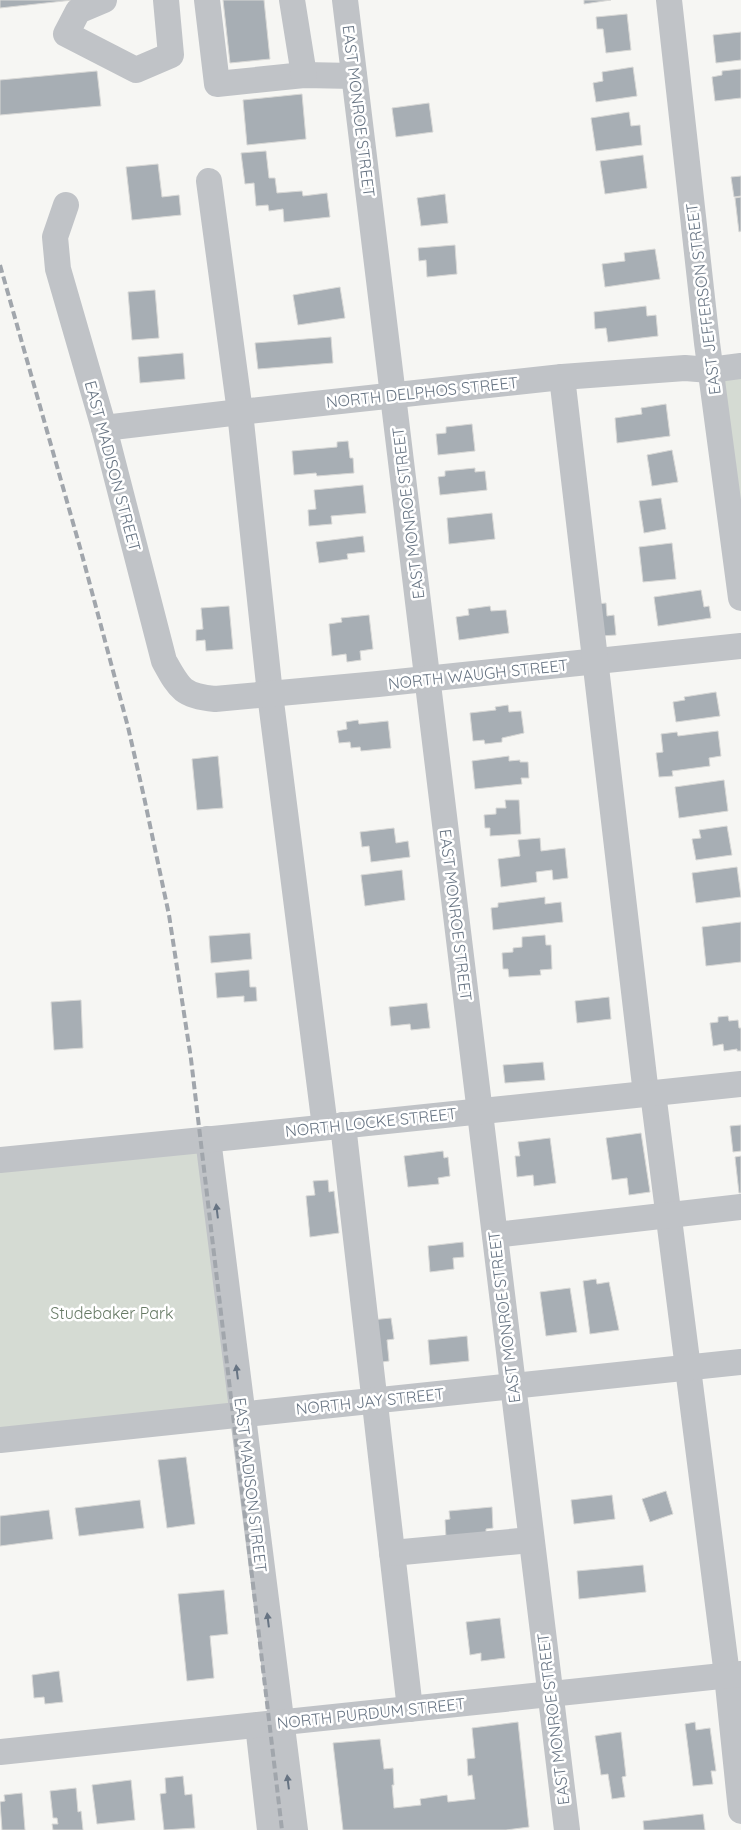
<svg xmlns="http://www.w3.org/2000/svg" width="741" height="1830" font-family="Quicksand,sans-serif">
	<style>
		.green { fill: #d5dbd3 }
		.building { fill: #a7aeb4; stroke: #d8d8d6 }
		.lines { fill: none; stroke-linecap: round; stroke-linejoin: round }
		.minor { stroke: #c0c3c7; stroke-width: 26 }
		.rail { stroke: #a1a6ac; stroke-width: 4; stroke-dasharray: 8 4; stroke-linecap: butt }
		.oneway { fill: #677483 }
		.labels { text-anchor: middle; stroke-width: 5; stroke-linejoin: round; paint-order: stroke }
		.street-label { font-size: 16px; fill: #677483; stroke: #fff }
		.park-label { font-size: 16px; fill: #677a65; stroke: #fff }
	</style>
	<rect width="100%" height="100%" fill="#f6f6f3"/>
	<!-- green -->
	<g class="green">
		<polygon points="741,366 741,601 710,370"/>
		<polygon points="208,1139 233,1414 0,1440 0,1160"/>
	</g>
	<!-- building -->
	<g class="building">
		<polygon points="0,0 73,0 0,8"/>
		<polygon points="223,0 264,0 270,59 230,63"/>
		<polygon points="584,0 611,0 584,4"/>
		<polygon points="627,14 631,50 606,53 603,29 597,29 596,17"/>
		<polygon points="741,32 741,60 716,63 713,35"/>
		<polygon points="633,67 637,96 596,102 593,83 603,81 602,72"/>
		<polygon points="741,69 741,98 715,101 712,77 722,75 722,71"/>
		<polygon points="97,71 101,106 0,115 0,80"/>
		<polygon points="302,94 306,139 247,145 243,100"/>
		<polygon points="429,103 433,132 396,137 392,108"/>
		<polygon points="629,112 631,126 640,125 642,145 596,151 591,118"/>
		<polygon points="266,151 269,178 275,178 277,193 302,191 303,196 327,193 330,217 284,222 283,209 269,211 268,205 256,206 254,183 245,184 241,153"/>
		<polygon points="643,155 647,188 605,194 600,161"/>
		<polygon points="158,164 162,197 179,195 181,215 132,220 126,167"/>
		<polygon points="741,176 741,196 734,197 731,177"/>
		<polygon points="445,194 448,223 421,226 417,198"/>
		<polygon points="741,197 741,231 739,232 735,198"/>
		<polygon points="455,245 457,274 427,277 426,260 419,261 418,248"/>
		<polygon points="655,249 660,279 605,287 602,264 625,261 624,253"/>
		<polygon points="340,287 345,318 298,325 293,295"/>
		<polygon points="155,290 159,338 132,340 128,292"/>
		<polygon points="646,306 647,316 656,315 658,336 608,342 606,328 595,329 594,312"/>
		<polygon points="331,337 333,363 258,369 255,343"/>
		<polygon points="183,353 185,379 140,383 138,357"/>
		<polygon points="666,404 670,436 617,443 615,418 642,414 641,408"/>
		<polygon points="472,424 475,451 438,455 436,434 446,433 446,427"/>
		<polygon points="348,441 350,458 353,458 354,473 317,476 316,473 294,475 292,451 337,447 337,442"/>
		<polygon points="672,450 678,482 652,486 647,455"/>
		<polygon points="475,468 475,472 485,471 487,490 440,495 438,477 445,476 445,471"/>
		<polygon points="363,485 366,513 331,516 332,524 309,526 308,510 316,509 314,490"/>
		<polygon points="661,498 666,529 644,533 639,501"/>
		<polygon points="492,513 495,539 449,544 447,518"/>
		<polygon points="363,536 365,552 347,554 348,559 319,563 316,542"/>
		<polygon points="672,543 676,579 643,582 639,547"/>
		<polygon points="701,590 704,607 709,606 711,618 658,626 654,597"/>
		<polygon points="606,603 607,616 614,615 616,635 600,636 597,604"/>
		<polygon points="229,606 233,649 206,651 205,640 196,641 196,630 203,629 201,608"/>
		<polygon points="490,606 491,611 506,610 509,633 459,640 456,617 469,615 468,609"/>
		<polygon points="369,615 373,649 360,651 361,660 347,662 346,654 332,656 329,624 342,622 341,618"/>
		<polygon points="716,692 720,716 676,722 673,702 685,700 684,697"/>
		<polygon points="508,705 509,712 521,711 524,733 502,738 502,742 485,744 484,740 473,741 470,713 496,710 495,707"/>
		<polygon points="358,720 359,724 388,721 391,748 361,751 360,747 351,748 350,742 339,743 337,731 347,729 346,722"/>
		<polygon points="718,731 721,756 709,758 710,766 672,771 673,776 659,777 656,753 663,752 661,734 677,732 678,736"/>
		<polygon points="218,756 223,808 197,810 192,759"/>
		<polygon points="509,756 509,761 520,760 520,762 528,762 529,778 521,778 522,784 475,789 472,761"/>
		<polygon points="724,780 728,811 679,818 675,787"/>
		<polygon points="505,800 519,800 521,834 490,836 490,828 485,828 484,815 496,814 496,808 506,808"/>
		<polygon points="727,826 732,855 696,860 692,839 701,838 699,830"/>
		<polygon points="394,828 396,843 408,841 410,857 371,862 369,846 362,847 360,832"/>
		<polygon points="540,838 541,851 565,848 568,878 553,880 552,870 536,872 537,882 501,887 498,859 520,856 518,840"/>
		<polygon points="737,867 741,897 696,903 692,873"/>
		<polygon points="402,870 405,900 365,906 361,875"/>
		<polygon points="545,897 545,904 561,902 563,922 493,930 491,908 498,907 498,903"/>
		<polygon points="741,922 741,962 706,966 702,927"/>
		<polygon points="250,933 252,959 211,963 209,936"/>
		<polygon points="545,935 546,945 551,945 552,969 540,970 541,975 509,977 508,969 503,969 502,953 513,952 513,948 522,947 522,937"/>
		<polygon points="249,970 250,987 256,987 257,1001 244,1002 244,996 217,998 215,973"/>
		<polygon points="609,997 611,1019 577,1023 575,1001"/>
		<polygon points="81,1000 83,1048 54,1050 51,1002"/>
		<polygon points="427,1003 430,1028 411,1030 410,1024 391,1026 389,1007"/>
		<polygon points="728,1016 729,1021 738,1020 739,1028 741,1028 741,1051 737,1051 737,1049 724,1051 723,1044 713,1046 710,1023 718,1022 718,1017"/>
		<polygon points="543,1062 545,1080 505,1083 503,1065"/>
		<polygon points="741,1125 741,1151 733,1152 730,1126"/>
		<polygon points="641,1133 650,1192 629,1195 627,1178 612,1180 606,1138"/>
		<polygon points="550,1138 556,1183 534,1186 533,1175 517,1177 515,1156 520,1156 518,1142"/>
		<polygon points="443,1151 444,1158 448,1157 450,1176 438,1178 439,1184 408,1187 404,1156"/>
		<polygon points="741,1156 741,1193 739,1193 735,1157"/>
		<polygon points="328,1180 329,1192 334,1191 339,1233 310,1237 306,1196 315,1195 313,1181"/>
		<polygon points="463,1242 464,1257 453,1258 454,1269 430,1272 428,1246"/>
		<polygon points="596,1279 597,1284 609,1282 619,1330 590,1334 583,1281"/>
		<polygon points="570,1288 577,1332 546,1336 540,1292"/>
		<polygon points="391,1318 394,1339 387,1340 389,1361 375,1363 371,1320"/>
		<polygon points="467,1336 469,1361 430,1365 428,1340"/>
		<polygon points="186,1457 195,1524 167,1528 158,1460"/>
		<polygon points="666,1491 673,1514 650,1522 642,1499"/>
		<polygon points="612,1495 615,1519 574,1524 571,1500"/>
		<polygon points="140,1500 144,1528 79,1536 75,1508"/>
		<polygon points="492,1507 493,1528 486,1529 486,1535 446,1538 445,1520 450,1519 449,1511"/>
		<polygon points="49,1510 53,1539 0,1546 0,1516"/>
		<polygon points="643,1565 646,1592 579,1599 577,1571"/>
		<polygon points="224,1590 228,1634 210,1636 214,1678 187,1681 178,1594"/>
		<polygon points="500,1618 505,1658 481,1661 481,1653 470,1655 466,1622"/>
		<polygon points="59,1671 63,1702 45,1704 44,1697 34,1698 32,1675"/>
		<polygon points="518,1722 529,1827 506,1830 343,1830 333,1743 380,1739 384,1769 393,1768 394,1785 392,1785 394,1808 421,1805 420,1799 447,1795 448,1802 475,1799 472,1775 468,1776 467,1759 475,1758 472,1728"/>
		<polygon points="695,1722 696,1730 710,1728 716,1771 711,1771 713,1784 693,1786 685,1724"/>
		<polygon points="621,1732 626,1776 622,1777 625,1797 612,1799 608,1774 601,1775 595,1736"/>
		<polygon points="183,1776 185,1795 192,1794 195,1828 164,1830 160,1794 166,1793 165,1778"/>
		<polygon points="131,1780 135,1820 97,1824 92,1785"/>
		<polygon points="76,1788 78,1812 81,1811 83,1830 53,1830 52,1824 58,1824 57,1818 53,1818 50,1791"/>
		<polygon points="22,1793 25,1830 2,1830 0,1802 5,1801 4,1795"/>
		<polygon points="703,1814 705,1830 644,1830 643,1821"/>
	</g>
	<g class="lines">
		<!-- minor -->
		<g class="minor">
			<polyline points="104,0 78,11 66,34 136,70 171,55 166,0"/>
			<polyline points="207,0 217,84 304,75 354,76"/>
			<polyline points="292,0 304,75"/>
			<polyline points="345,0 567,1830"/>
			<polyline points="669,0 707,343 741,598"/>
			<polyline points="209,181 240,412 270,694 325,1127"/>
			<path d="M66 205 55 237 58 269 104 428 164 661C179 688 182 696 215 699L378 684 741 646"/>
			<polyline points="562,377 646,1094"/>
			<polyline points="104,428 240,412 562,377 685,368 710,370 741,366"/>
			<polyline points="653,1093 727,1675 741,1811"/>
			<polyline points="343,1125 410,1709"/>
			<polyline points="208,1139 295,1830"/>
			<polyline points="0,1160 233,1137 741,1084"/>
			<polyline points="495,1235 741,1207"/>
			<polyline points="0,1440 741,1362"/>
			<polyline points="392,1553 531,1540"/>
			<polyline points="258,1725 270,1830"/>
			<polyline points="0,1752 741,1674"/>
		</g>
		<!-- rail -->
		<polyline class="rail" points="0,265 81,551 128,727 144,797 169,915 191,1059 282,1830"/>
	</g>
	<!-- one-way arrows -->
	<defs><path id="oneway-solid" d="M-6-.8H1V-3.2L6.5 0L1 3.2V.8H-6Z" transform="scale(1.25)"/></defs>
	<g class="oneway">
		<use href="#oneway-solid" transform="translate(217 1211) rotate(-97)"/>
		<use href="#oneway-solid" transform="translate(237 1372) rotate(-97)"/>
		<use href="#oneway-solid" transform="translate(268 1620) rotate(-97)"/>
		<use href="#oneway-solid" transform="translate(288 1782) rotate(-97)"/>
	</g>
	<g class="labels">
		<!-- street labels -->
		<g class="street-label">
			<text transform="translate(359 111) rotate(83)" y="6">EAST MONROE STREET</text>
			<text transform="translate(703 299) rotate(-97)" y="6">EAST JEFFERSON STREET</text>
			<text transform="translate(422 392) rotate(-6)" y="6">NORTH DELPHOS STREET</text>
			<text transform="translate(113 466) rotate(75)" y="6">EAST MADISON STREET</text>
			<text transform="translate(408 513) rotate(-97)" y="6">EAST MONROE STREET</text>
			<text transform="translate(478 674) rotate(-6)" y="6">NORTH WAUGH STREET</text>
			<text transform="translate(456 915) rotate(83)" y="6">EAST MONROE STREET</text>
			<text transform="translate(371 1122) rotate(-6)" y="6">NORTH LOCKE STREET</text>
			<text transform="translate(504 1317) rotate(-97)" y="6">EAST MONROE STREET</text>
			<text transform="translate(370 1401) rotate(-6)" y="6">NORTH JAY STREET</text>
			<text transform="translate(251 1485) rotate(83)" y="6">EAST MADISON STREET</text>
			<text transform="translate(371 1713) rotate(-6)" y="6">NORTH PURDUM STREET</text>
			<text transform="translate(553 1719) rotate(-97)" y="6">EAST MONROE STREET</text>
		</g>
		<!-- park labels -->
		<g class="park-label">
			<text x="112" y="1319">Studebaker Park</text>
		</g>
	</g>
</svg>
